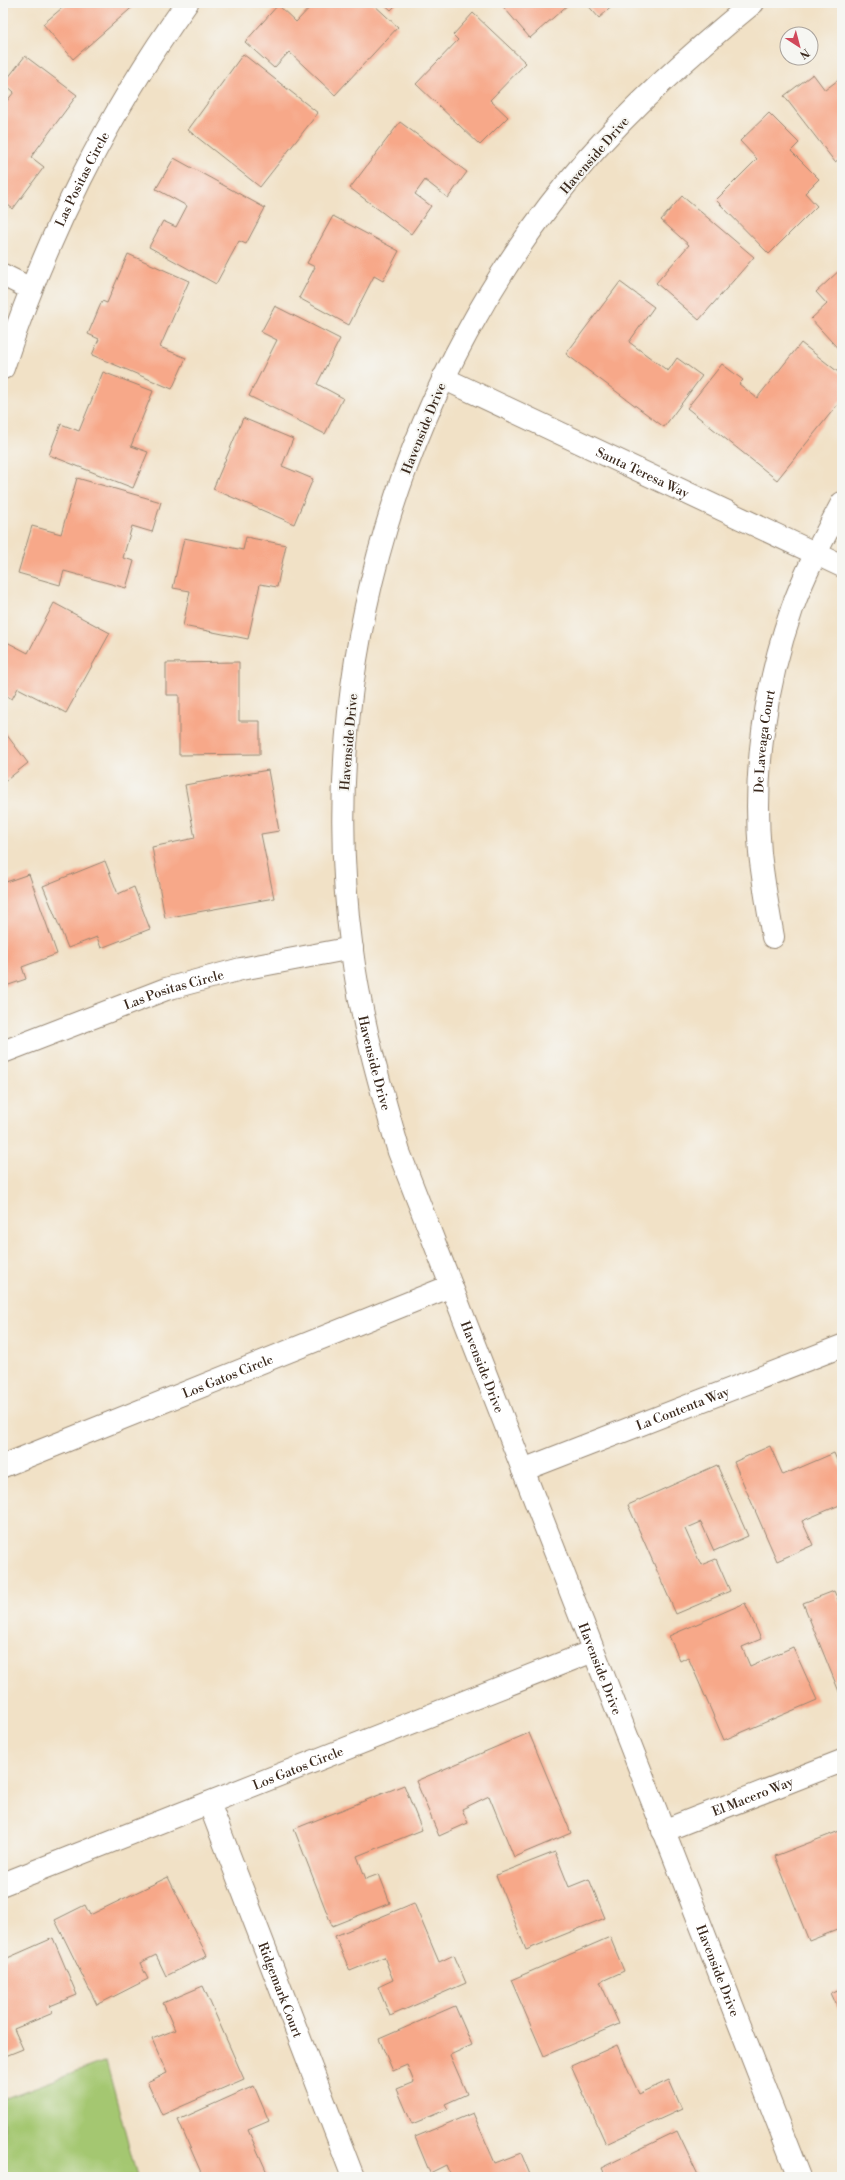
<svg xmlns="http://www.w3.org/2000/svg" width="845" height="2180" font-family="'Libre Bodoni',serif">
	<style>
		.green { fill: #a4c771; stroke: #707848 }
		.building { fill: #f7a889 }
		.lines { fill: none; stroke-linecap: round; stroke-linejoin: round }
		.street-casing { stroke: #968672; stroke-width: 24 }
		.secondary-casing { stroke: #968672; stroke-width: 24 }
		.street { stroke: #fff; stroke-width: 22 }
		.secondary { stroke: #fff; stroke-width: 22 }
		.labels { text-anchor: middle; stroke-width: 4; stroke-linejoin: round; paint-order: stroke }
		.street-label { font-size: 13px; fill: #3b2a1e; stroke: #f6f6f2 }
	</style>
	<rect width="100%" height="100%" fill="#f6f6f2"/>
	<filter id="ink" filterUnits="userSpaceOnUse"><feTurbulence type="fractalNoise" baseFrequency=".025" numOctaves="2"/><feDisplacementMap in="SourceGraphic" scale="8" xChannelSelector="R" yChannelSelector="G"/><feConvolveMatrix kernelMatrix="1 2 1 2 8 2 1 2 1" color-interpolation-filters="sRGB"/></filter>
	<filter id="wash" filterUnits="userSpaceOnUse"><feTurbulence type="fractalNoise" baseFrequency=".012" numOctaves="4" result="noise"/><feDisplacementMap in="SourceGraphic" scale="16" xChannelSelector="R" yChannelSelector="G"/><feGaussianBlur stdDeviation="0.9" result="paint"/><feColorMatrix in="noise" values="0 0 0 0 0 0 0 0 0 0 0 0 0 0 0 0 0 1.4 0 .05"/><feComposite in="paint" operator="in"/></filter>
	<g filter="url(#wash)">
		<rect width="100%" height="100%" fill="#f1e1c6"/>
		<!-- green -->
		<polygon class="green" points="106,2061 137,2177 3,2177 3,2099"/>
		<g id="blocks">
			<!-- building -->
			<g class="building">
				<polygon points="68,3 137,3 73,59 43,24"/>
				<polygon points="314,3 372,3 398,27 335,95 289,52 274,68 245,42 278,5 296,22"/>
				<polygon points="383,3 398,3 391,10"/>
				<polygon points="500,3 570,3 530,38"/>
				<polygon points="586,3 616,3 599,18"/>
				<polygon points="473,13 526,63 490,100 508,117 480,145 416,84 458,40 453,35"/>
				<polygon points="243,54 318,113 260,187 188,130"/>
				<polygon points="25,56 77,95 31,157 44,167 13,209 3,201 3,106 14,92 4,83"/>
				<polygon points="813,74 825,90 842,77 842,157 835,162 784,96"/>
				<polygon points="769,113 799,143 791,151 819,179 805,193 817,206 769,254 716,200 757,159 740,141"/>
				<polygon points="400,122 467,172 448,198 425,180 415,194 431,206 411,234 350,188"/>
				<polygon points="174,158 265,208 246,244 239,241 216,284 149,247 163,221 176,227 187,206 156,189"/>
				<polygon points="682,196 754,257 699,320 656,283 689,245 661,220"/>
				<polygon points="333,216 399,251 383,281 374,276 349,325 299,298 315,267 307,263"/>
				<polygon points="128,254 189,281 160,347 186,358 172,389 92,355 99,339 88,334 102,301 107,303"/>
				<polygon points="842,268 842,353 811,319 827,304 816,292"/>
				<polygon points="620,282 654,307 629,342 668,371 677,358 702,376 664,427 566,354"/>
				<polygon points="275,306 340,339 317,384 343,398 325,434 249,396 277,340 261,332"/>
				<polygon points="801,343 842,375 842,399 777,480 687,408 722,364 743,380 739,384 757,398"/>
				<polygon points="103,372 153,391 131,446 148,452 133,488 49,455 61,424 79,431"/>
				<polygon points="243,418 293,439 282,466 313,479 294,524 213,489"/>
				<polygon points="77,478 161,502 152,532 132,526 123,558 134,561 126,588 64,571 60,585 18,573 32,526 61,534"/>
				<polygon points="246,537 286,545 277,587 260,584 248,639 183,626 190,591 173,588 184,538 243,550"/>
				<polygon points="54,603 110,633 66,713 18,688 12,699 3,694 3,640 28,653"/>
				<polygon points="239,662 239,721 260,721 260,754 179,755 179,695 166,695 166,663"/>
				<polygon points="3,730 28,763 3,783"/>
				<polygon points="268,770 279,831 261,834 274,898 165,918 152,847 195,838 185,785"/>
				<polygon points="105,861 118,894 134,887 150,929 101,948 97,937 68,948 43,886"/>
				<polygon points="29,874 57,954 22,967 26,979 3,987 3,883"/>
				<polygon points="770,1446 783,1475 834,1453 842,1472 842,1504 802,1521 813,1545 777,1561 734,1462"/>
				<polygon points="717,1465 748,1536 714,1551 701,1522 685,1529 701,1565 716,1559 730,1591 676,1614 628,1505"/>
				<polygon points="834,1591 839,1602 842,1600 842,1693 840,1694 803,1603"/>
				<polygon points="745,1603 761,1639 742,1647 750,1666 793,1647 817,1700 724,1740 688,1657 680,1661 669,1636"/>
				<polygon points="529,1733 571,1833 514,1857 489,1796 462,1809 468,1823 439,1836 416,1781"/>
				<polygon points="404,1785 422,1830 357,1856 366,1879 379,1874 390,1903 332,1926 294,1829"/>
				<polygon points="842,1830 842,1928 809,1941 775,1856"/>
				<polygon points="555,1852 569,1887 589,1879 605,1918 526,1950 496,1875"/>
				<polygon points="168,1877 207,1956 166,1976 156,1955 140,1963 148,1979 97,2005 55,1920 85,1905 90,1915"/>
				<polygon points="414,1903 439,1962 454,1955 466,1983 390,2016 378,1987 393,1980 384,1957 350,1971 335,1936"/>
				<polygon points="610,1937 624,1971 600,1982 619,2024 544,2056 511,1980"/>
				<polygon points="53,1938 77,1995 50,2006 53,2013 14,2029 23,2049 3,2057 3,1960"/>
				<polygon points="203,1986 244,2079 162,2115 147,2082 167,2073 152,2039 175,2030 163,2003"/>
				<polygon points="842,1988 842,2017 831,1993"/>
				<polygon points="455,2006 472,2045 450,2055 467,2094 445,2104 448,2109 412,2124 397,2089 414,2082 407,2065 393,2071 379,2039"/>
				<polygon points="617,2045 639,2094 669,2080 682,2109 606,2144 571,2066"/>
				<polygon points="254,2086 269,2121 248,2130 269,2177 203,2177 178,2120"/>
				<polygon points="473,2113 495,2163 521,2153 531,2177 451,2177 446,2165 430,2173 415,2137"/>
				<polygon points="677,2131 699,2177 605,2177 601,2168"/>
			</g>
		</g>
	</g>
	<g filter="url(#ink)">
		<use href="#blocks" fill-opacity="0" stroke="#968672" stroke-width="1"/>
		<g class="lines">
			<defs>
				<g id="street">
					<polyline points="3,275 31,289"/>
					<path id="s1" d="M3 368C45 239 108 113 187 3"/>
					<path id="s2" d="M443 378 842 566"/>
					<path id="s3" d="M773 937C768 909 763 881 760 853 753 772 765 686 792 609 805 572 824 537 842 503"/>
					<path id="s4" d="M3 1052 166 989 241 969 352 948"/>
					<path id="s5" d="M3 1466 451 1286"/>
					<path id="s6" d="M523 1470 842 1346"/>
					<path id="s7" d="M209 1803 353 2177"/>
					<path id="s8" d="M663 1831 842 1761"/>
					<path id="s9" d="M3 1884 593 1651"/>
				</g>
				<g id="secondary">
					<path id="s10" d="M753 3C694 51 638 101 588 158 401 373 314 669 352 951 361 1020 380 1086 399 1152L799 2177"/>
				</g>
			</defs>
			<!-- street casing -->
			<use href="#street" class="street-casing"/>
			<!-- secondary casing -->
			<use href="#secondary" class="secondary-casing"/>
			<!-- street -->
			<use href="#street" class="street"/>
			<!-- secondary -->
			<use href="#secondary" class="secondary"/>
		</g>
	</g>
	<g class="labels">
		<!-- street labels -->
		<g class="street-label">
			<text transform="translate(594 155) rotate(-49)" y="5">Havenside Drive</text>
			<text dy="5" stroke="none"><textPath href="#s1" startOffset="205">Las Positas Circle</textPath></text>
			<text transform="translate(423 428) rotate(-68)" y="5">Havenside Drive</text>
			<text dy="5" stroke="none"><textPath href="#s2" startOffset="221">Santa Teresa Way</textPath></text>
			<text transform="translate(348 742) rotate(-85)" y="5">Havenside Drive</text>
			<text dy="5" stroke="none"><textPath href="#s3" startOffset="197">De Laveaga Court</textPath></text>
			<text dy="5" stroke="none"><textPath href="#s4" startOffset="182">Las Positas Circle</textPath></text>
			<text dy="5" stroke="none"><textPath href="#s10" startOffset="1193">Havenside Drive</textPath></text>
			<text dy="5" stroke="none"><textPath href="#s10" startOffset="1516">Havenside Drive</textPath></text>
			<text dy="5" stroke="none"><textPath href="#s5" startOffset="242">Los Gatos Circle</textPath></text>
			<text dy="5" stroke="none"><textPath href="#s6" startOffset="171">La Contenta Way</textPath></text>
			<text dy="5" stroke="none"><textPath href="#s10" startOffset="1840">Havenside Drive</textPath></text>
			<text dy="5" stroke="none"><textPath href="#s9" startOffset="317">Los Gatos Circle</textPath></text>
			<text dy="5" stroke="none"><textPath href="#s8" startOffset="96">El Macero Way</textPath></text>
			<text dy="5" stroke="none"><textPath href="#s10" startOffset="2164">Havenside Drive</textPath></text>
			<text dy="5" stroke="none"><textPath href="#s7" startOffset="200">Ridgemark Court</textPath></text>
		</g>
	</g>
	<!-- margin -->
	<rect width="845" height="2180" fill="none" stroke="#f6f6f2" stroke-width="16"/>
	<!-- north arrow -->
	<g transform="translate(799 46) rotate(144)"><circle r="19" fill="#f6f6f2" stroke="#aba49d"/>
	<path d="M0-3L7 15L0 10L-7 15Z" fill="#d1495b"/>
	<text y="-6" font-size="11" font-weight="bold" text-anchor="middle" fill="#3b2a1e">N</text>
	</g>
</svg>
